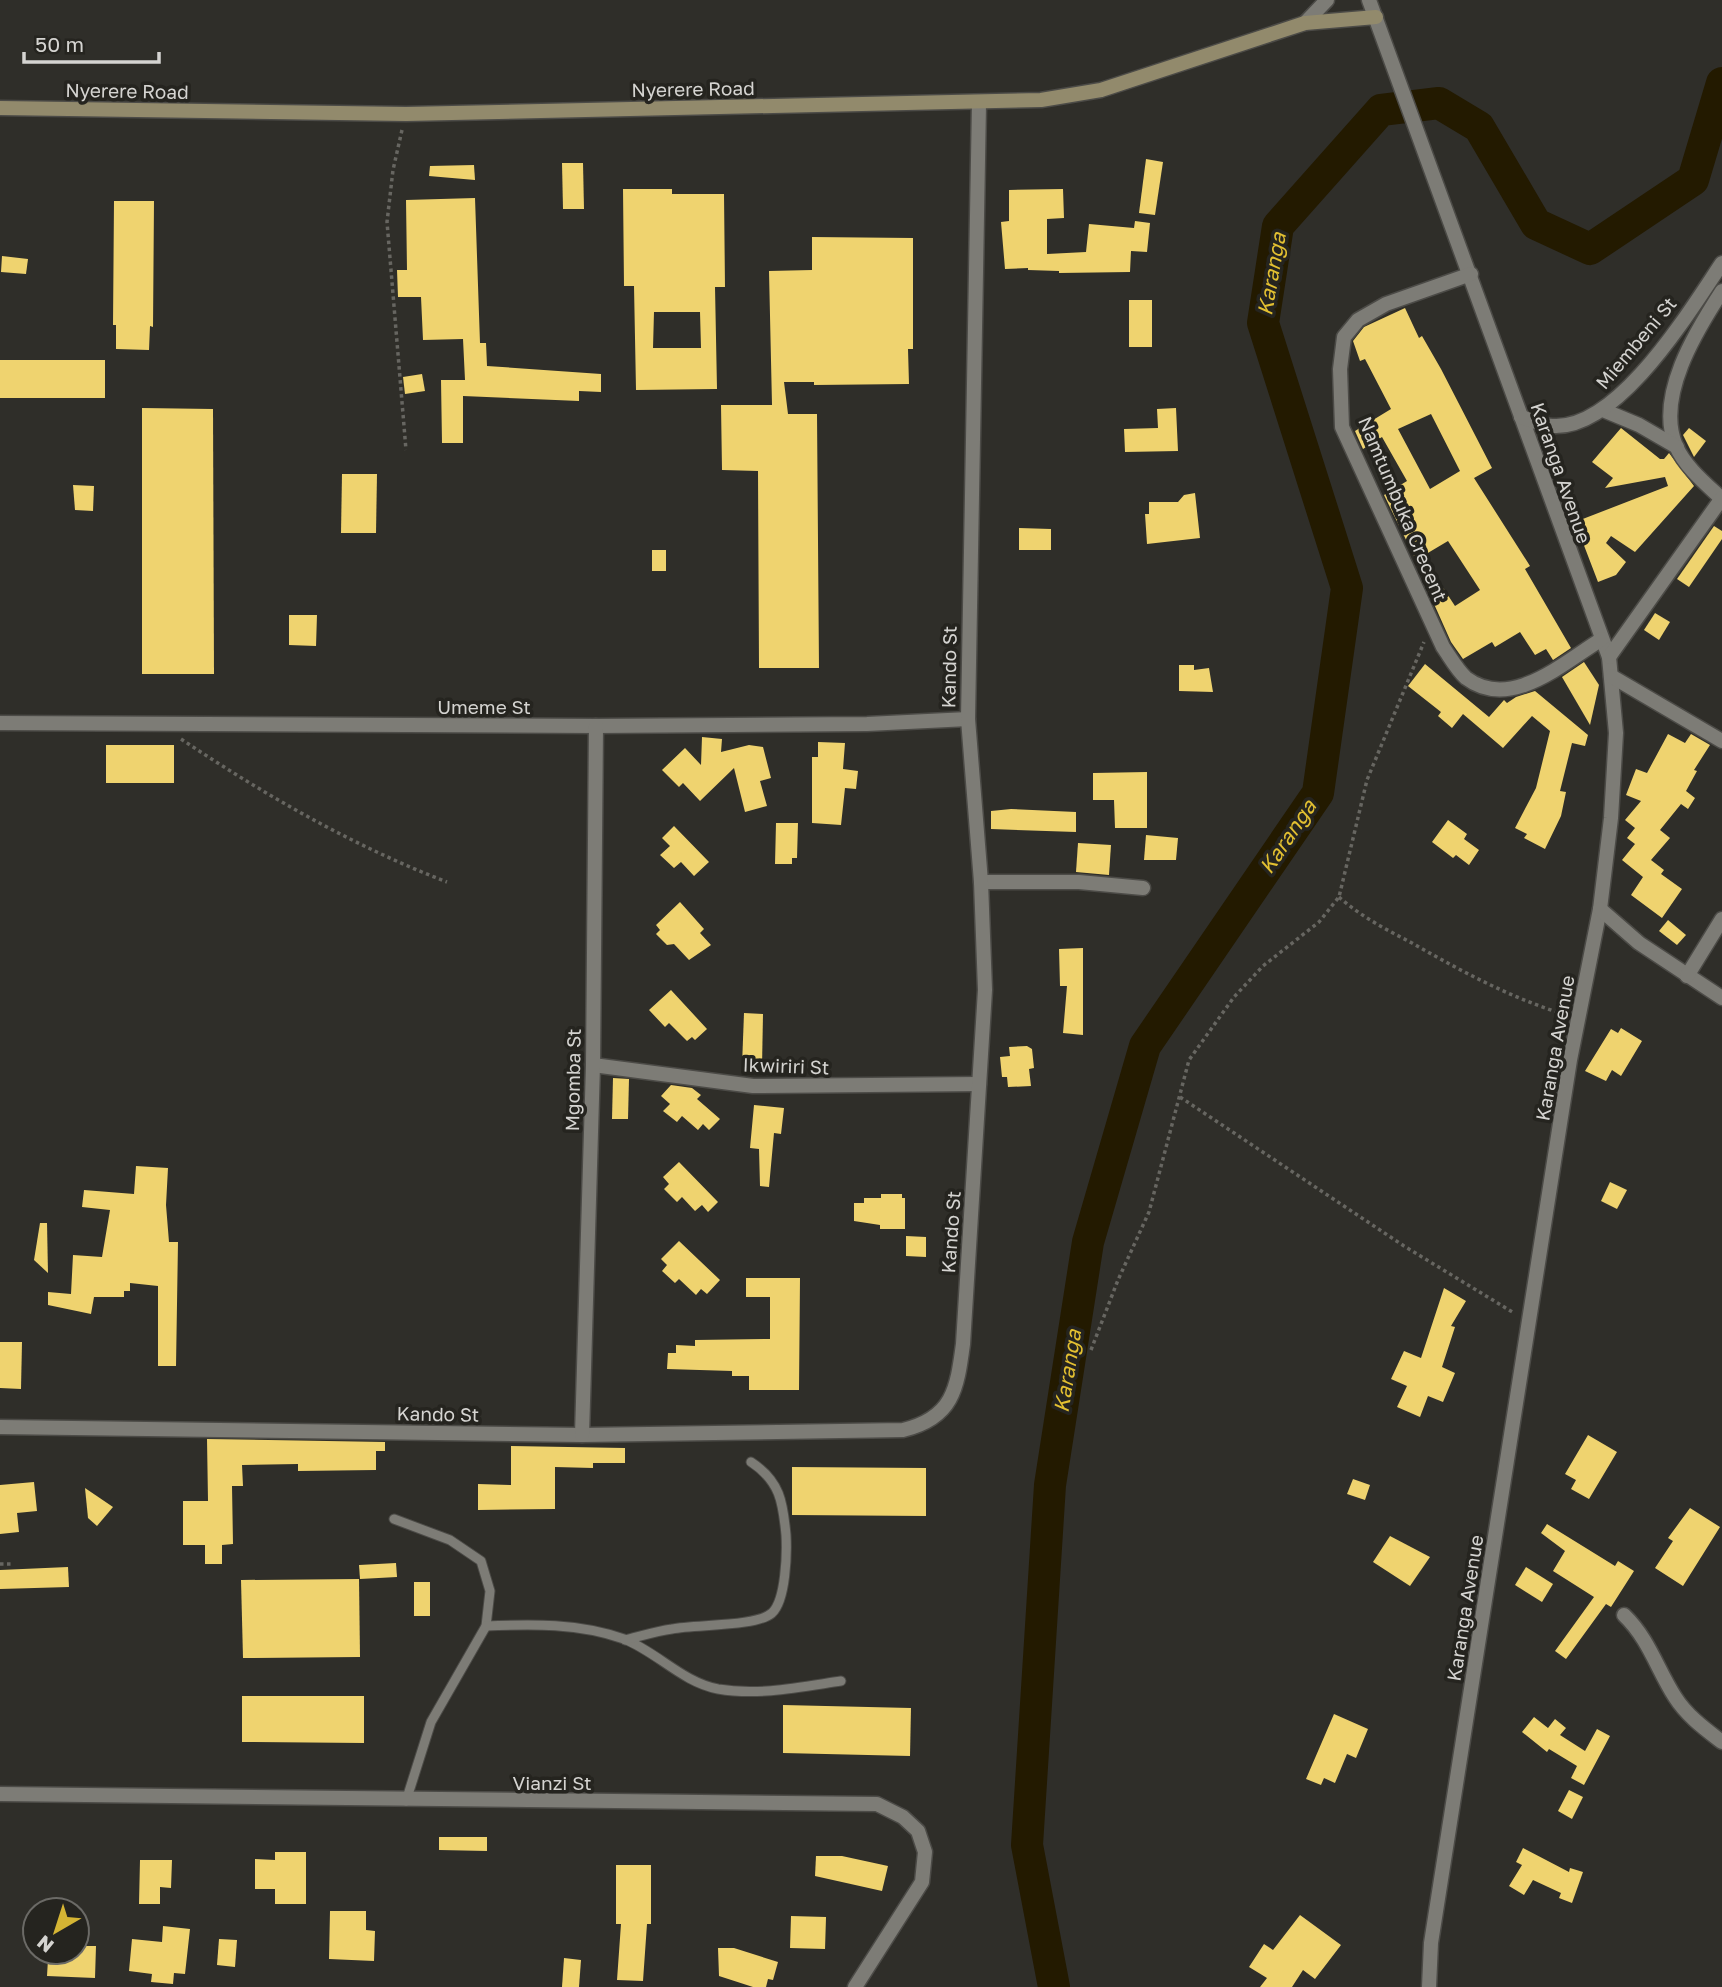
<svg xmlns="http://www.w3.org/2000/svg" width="1722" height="1987" font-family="'Golos Text',sans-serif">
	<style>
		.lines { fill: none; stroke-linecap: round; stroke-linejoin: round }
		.river { stroke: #231a00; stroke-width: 32 }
		.building { fill: #efd36f; fill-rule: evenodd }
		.lane-casing { stroke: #4c4b47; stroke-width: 11 }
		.street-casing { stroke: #4c4b47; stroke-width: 17 }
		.secondary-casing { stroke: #4c4b47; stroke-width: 17 }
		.path { stroke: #676661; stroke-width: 3.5; stroke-dasharray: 3.5 3.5; stroke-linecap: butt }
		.lane { stroke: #7d7c76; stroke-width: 9 }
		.street { stroke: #7d7c76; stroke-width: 14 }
		.secondary { stroke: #928a6c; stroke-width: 14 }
		.labels { text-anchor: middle; stroke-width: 7; stroke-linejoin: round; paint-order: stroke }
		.street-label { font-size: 19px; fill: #d5d4d1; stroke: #25241f }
		.water-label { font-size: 21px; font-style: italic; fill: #e3c031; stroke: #25241f }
	</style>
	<rect width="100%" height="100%" fill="#2f2e29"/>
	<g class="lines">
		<!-- river -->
		<polyline class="river" points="1054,1987 1027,1845 1050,1485 1088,1242 1145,1046 1318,793 1347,588 1263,323 1278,226 1381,110 1439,103 1479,127 1536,224 1590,249 1693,180 1722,83"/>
	</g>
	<!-- building -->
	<g class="building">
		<polygon points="1146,159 1163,162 1155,215 1139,213"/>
		<polygon points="562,163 583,163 584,209 563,209"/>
		<polygon points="474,165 475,180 429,176 430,166"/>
		<path d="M623 189H672V194H724L725 287H715L717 389 636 390 634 286H624ZM654 312H700L701 348H653Z"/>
		<polygon points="1063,189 1064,218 1047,219 1047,254 1086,252 1089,224 1134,228 1135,221 1150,223 1147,252 1131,251 1130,272 1059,273 1059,271 1028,270 1028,268 1005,269 1001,222 1009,221 1009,190"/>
		<polygon points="475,198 480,343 486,343 487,366 601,374 601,392 579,391 579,401 463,396 463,443 442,443 441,380 465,380 463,339 423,340 421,297 398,297 397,270 407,270 406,200"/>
		<polygon points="114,201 154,201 153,327 150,326 149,350 116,349 116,325 113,325"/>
		<polygon points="812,237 913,238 913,349 908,349 909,384 814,385 814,382 784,382 788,414 817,414 819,668 759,668 758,471 722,470 721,405 772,405 769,271 812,270"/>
		<polygon points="2,256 28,259 26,274 1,272"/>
		<rect x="1129" y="300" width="23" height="47"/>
		<path d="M1405 308 1419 338 1422 336 1441 369 1492 468 1474 478 1530 566 1525 569 1571 648 1553 660 1546 649 1535 655 1520 632 1495 647 1492 642 1463 659 1451 642 1422 577 1432 571 1455 606 1480 590 1448 541 1416 560 1384 495 1407 481 1382 437 1363 449 1355 431 1391 409 1365 359 1360 361 1353 341 1364 327ZM1431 414 1460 471 1430 489 1398 429Z"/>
		<rect x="0" y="360" width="105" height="38"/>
		<polygon points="422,374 425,391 405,394 403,377"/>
		<polygon points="142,408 213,409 214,674 142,674"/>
		<polygon points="1176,408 1178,451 1125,452 1124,429 1158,428 1157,409"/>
		<polygon points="1621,428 1660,459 1664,459 1669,453 1694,486 1635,552 1611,536 1606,543 1626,562 1616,575 1598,582 1575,522 1668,486 1665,477 1605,488 1613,478 1592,462"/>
		<polygon points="1689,428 1706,441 1694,457 1683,435"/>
		<polygon points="342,474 377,474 376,533 341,533"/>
		<polygon points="73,485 94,486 93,511 75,510"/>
		<polygon points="1195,493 1200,538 1147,544 1145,514 1149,514 1149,502 1178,502 1184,495"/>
		<polygon points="1714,526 1722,531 1722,539 1689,587 1677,579"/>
		<polygon points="1019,528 1051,529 1051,550 1019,550"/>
		<rect x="652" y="550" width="14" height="21"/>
		<polygon points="1655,613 1670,622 1659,640 1644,630"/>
		<polygon points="289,615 317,615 316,646 289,645"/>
		<polygon points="1584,662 1599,685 1590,725 1562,677"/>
		<polygon points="1425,664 1489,717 1504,700 1507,703 1516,697 1535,691 1588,735 1585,746 1572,743 1560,791 1566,792 1561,816 1545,849 1524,838 1527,834 1515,828 1536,788 1550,731 1532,716 1503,748 1463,714 1452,728 1438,716 1441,712 1408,686"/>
		<polygon points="1179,665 1194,665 1194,670 1209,668 1213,692 1179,691"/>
		<polygon points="1668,734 1685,743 1691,734 1710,745 1694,770 1697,771 1686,791 1695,798 1688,809 1681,804 1660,830 1670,838 1651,860 1664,870 1661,874 1682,889 1662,918 1631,895 1643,877 1622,860 1635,844 1627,838 1635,828 1625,820 1641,801 1626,795 1636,769 1647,773"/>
		<polygon points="702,737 722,739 721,752 749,745 763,747 771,778 760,781 767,806 745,812 734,768 700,801 683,783 679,787 662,770 685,748 701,765"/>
		<polygon points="818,742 845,743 843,769 858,771 856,789 845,788 841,825 812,823 812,757 818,757"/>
		<rect x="106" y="745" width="68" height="38"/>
		<polygon points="1147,772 1147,828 1115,828 1114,800 1093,800 1093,773"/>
		<polygon points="1011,809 1076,812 1076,832 991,829 991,811"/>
		<polygon points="1448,820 1467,834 1464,839 1479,850 1469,865 1456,855 1453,858 1432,842"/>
		<polygon points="776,823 798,823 797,858 792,858 792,864 775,864"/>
		<polygon points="674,826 709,862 694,876 681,862 674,868 660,855 670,846 662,838"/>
		<polygon points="1146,835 1178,838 1176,860 1144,860"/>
		<polygon points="1078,843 1111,845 1109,875 1076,872"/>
		<polygon points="680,902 704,929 700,933 711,945 689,960 674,944 667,945 656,934 660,930 656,925"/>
		<polygon points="1668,920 1686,935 1677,945 1659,931"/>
		<polygon points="1083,948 1083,1035 1063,1033 1067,986 1060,986 1059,949"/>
		<polygon points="671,990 707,1029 695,1040 692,1037 687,1041 669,1023 665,1027 649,1010"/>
		<polygon points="744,1013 763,1014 762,1067 742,1066"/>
		<polygon points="1621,1028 1642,1041 1621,1076 1612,1070 1606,1081 1585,1071 1611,1029 1618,1033"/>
		<polygon points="1027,1046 1032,1049 1034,1068 1029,1069 1031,1086 1008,1087 1007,1077 1002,1077 1000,1057 1010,1056 1009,1047"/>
		<polygon points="613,1078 629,1079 628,1119 612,1119"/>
		<polygon points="671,1085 692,1088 701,1095 697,1099 720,1119 709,1130 703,1124 698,1130 682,1116 677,1122 663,1111 670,1104 661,1096"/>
		<polygon points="754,1105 784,1108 781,1134 774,1133 769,1187 760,1186 759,1149 750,1148"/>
		<polygon points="679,1162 718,1202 708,1212 702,1205 695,1211 682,1197 677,1202 664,1189 669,1184 663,1177"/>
		<polygon points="136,1166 168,1168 166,1205 169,1242 178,1242 176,1366 158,1366 158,1286 130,1283 130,1291 124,1291 124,1297 94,1297 91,1314 48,1305 48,1292 71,1294 73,1255 102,1257 110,1210 82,1207 84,1190 134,1194"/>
		<polygon points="1610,1182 1627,1190 1617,1209 1601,1201"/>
		<polygon points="881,1194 902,1194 902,1198 905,1198 905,1229 880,1229 880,1225 854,1221 854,1203 864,1203 864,1198 881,1198"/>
		<polygon points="40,1223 47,1223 48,1273 34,1260"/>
		<polygon points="906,1236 926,1237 926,1257 906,1256"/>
		<polygon points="679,1241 720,1280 707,1294 701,1289 696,1295 679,1279 675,1283 662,1271 667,1265 661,1259"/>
		<polygon points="746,1278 800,1278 799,1390 749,1390 749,1376 732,1376 732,1371 667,1369 668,1353 676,1353 676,1345 695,1346 695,1340 770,1339 770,1297 746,1297"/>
		<polygon points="1444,1288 1466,1301 1451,1326 1455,1327 1442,1367 1455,1373 1443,1402 1428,1396 1420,1417 1397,1407 1407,1386 1391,1379 1404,1351 1421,1358"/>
		<polygon points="0,1342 22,1342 21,1389 0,1388"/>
		<polygon points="1588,1435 1617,1452 1589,1499 1571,1489 1576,1480 1565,1474"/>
		<polygon points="207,1439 385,1442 385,1451 376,1451 376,1470 298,1471 298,1464 242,1465 243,1486 232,1486 233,1544 222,1545 222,1564 205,1564 205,1545 183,1545 183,1501 208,1501"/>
		<polygon points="511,1446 625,1448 625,1463 593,1463 593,1468 555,1467 555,1509 478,1510 478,1484 511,1485"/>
		<polygon points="792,1467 926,1468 926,1516 792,1515"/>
		<polygon points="1353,1479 1370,1485 1365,1500 1347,1494"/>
		<polygon points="34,1482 37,1511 17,1513 19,1532 0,1534 0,1485"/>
		<polygon points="85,1488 113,1507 97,1526 88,1518"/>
		<polygon points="1690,1508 1720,1527 1683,1586 1655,1568 1673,1541 1668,1538"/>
		<polygon points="1547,1524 1615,1566 1618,1561 1634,1571 1611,1607 1606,1604 1566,1659 1555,1651 1594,1597 1553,1571 1565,1551 1541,1533"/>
		<polygon points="1390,1536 1430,1557 1410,1586 1373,1562"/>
		<polygon points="396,1563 397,1577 360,1579 359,1565"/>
		<polygon points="68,1567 69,1587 0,1589 0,1570"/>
		<polygon points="1526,1567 1553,1584 1542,1602 1515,1585"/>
		<polygon points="359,1579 360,1657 243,1658 241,1580"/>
		<rect x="414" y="1582" width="16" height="34"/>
		<polygon points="242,1696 364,1696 364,1743 242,1742"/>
		<polygon points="783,1705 911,1708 910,1756 783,1753"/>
		<polygon points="1334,1714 1368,1729 1356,1758 1347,1754 1335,1783 1324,1778 1321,1785 1306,1779"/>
		<polygon points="1534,1717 1548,1728 1555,1719 1566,1728 1560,1735 1585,1751 1597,1729 1610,1736 1584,1785 1571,1778 1577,1766 1549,1749 1547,1752 1522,1732"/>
		<polygon points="1569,1790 1583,1797 1572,1819 1558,1811"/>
		<polygon points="439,1837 487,1837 487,1851 439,1850"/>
		<polygon points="1523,1848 1569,1872 1570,1868 1583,1872 1572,1903 1559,1898 1561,1893 1533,1880 1524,1895 1509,1886 1522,1865 1516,1862"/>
		<polygon points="275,1852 306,1852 306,1904 275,1904 275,1889 255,1889 255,1859 275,1860"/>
		<polygon points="816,1856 842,1856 888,1866 882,1891 815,1876"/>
		<polygon points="140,1860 172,1860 171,1888 160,1887 160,1904 139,1904"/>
		<polygon points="616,1865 651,1865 651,1924 647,1924 643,1981 617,1980 621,1924 616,1924"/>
		<polygon points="330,1911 366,1911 366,1930 375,1931 374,1961 329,1959"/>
		<polygon points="1300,1915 1341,1945 1315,1979 1303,1970 1292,1987 1260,1987 1267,1978 1249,1967 1264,1944 1273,1950"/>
		<polygon points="791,1916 826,1917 825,1949 790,1948"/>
		<polygon points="163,1926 190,1929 185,1974 174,1973 173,1984 151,1982 152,1974 129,1971 132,1939 162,1942"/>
		<polygon points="219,1939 237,1940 235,1967 217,1965"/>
		<polygon points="77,1946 96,1946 95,1978 47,1976 48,1959 54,1959 55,1952 77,1952"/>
		<polygon points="718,1948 734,1948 778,1962 773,1980 768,1979 766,1987 753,1987 719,1976"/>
		<polygon points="564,1958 581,1960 579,1987 562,1987"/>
	</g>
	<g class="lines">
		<defs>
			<g id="lane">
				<polyline points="394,1519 450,1540 481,1561 490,1591 486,1626 431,1722 406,1801"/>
				<path d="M486 1626C532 1624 579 1623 624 1639 657 1652 682 1682 718 1689 759 1696 801 1687 841 1681"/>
				<path d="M625 1640C641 1636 657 1631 672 1629 695 1624 756 1627 772 1613 786 1600 787 1553 786 1535 783 1502 780 1481 751 1462"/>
			</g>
			<g id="street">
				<polyline points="1369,0 1609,657 1616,733 1611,818 1600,909 1570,1060 1431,1943 1429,1987"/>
				<polyline points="1305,23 1327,0"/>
				<path d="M1471 274 1386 304 1358 320 1344 337 1340 369 1342 427 1443 647C1450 657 1457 670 1466 678 1511 712 1564 662 1602 639"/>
				<path d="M1722 291C1696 331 1655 397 1676 446 1685 467 1706 484 1722 499"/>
				<polyline points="1603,410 1639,425 1677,447"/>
				<path d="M1521 417C1531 420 1543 426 1553 426 1618 430 1689 312 1722 263"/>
				<polyline points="1609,657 1722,498"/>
				<polyline points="1611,676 1722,741"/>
				<polyline points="0,723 596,726 867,724 968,719"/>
				<polyline points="981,882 1079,882 1143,888"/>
				<polyline points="1600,909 1639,943 1722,998"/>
				<polyline points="1687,976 1722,919"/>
				<polyline points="593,1065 753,1086 979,1084"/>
				<path d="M0 1427 582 1435 903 1430C953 1418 957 1389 963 1344L985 990 981 882 968 719 979 104"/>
				<polyline points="582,1435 593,1065 596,726"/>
				<path d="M1624 1615C1649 1639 1657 1669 1675 1697 1687 1716 1705 1729 1722 1742"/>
				<polyline points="0,1794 877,1804 903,1817 918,1831 925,1852 922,1882 855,1987"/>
			</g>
			<polyline id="secondary" points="0,108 406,114 1041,100 1101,90 1305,23 1376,17"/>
		</defs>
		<!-- lane casing -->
		<use href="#lane" class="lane-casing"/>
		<!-- street casing -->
		<use href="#street" class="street-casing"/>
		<!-- secondary casing -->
		<use href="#secondary" class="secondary-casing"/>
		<!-- path -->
		<g class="path">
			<polyline points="402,130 393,170 387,222 406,450"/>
			<path d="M181 739C265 795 353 846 447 882"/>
			<path d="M1339 897C1360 916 1387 930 1412 943 1461 971 1509 997 1563 1014"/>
			<polyline points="1180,1097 1404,1246 1514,1313"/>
			<polyline points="1091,1350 1118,1280 1149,1212 1189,1060 1234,997 1263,966 1319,922 1339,897 1367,780 1424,642"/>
			<polyline points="0,1564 13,1564"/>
		</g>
		<!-- lane -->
		<use href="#lane" class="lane"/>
		<!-- street -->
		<use href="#street" class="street"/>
		<!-- secondary -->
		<use href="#secondary" class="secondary"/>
	</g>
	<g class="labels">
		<!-- street labels -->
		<g class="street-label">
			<text transform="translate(693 89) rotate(-1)" y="7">Nyerere Road</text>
			<text transform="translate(127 91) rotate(1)" y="7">Nyerere Road</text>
			<text transform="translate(1636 343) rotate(-50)" y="7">Miembeni St</text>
			<text transform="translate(1561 473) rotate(71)" y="7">Karanga Avenue</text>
			<text transform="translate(1403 509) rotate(67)" y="7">Namtumbuka Crecent</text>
			<text transform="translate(949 667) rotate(-89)" y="7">Kando St</text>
			<text x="484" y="714">Umeme St</text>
			<text transform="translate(1555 1048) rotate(-80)" y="7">Karanga Avenue</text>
			<text transform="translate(786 1066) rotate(2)" y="7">Ikwiriri St</text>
			<text transform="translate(573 1080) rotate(-89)" y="7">Mgomba St</text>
			<text transform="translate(951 1232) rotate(-86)" y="7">Kando St</text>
			<text transform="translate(438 1414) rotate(1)" y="7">Kando St</text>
			<text transform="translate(1465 1608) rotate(-81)" y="7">Karanga Avenue</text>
			<text x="552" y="1790">Vianzi St</text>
		</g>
		<!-- water labels -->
		<g class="water-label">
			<text transform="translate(1272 274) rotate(-80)" y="7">Karanga</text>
			<text transform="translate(1288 837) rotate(-56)" y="7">Karanga</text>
			<text transform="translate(1068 1371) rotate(-81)" y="7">Karanga</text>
		</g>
	</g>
	<!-- north arrow -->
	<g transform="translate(56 1931) rotate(219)"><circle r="33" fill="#25241f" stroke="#6b6a66" stroke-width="2"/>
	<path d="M0-5L12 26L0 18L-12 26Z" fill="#d5b534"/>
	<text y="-10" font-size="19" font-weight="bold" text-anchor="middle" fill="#d5d4d1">N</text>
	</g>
	<!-- scale -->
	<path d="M24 52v10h135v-10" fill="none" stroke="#d5d4d1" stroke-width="3.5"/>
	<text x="35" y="52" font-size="21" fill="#d5d4d1" stroke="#25241f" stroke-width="5" paint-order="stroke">50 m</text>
</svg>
